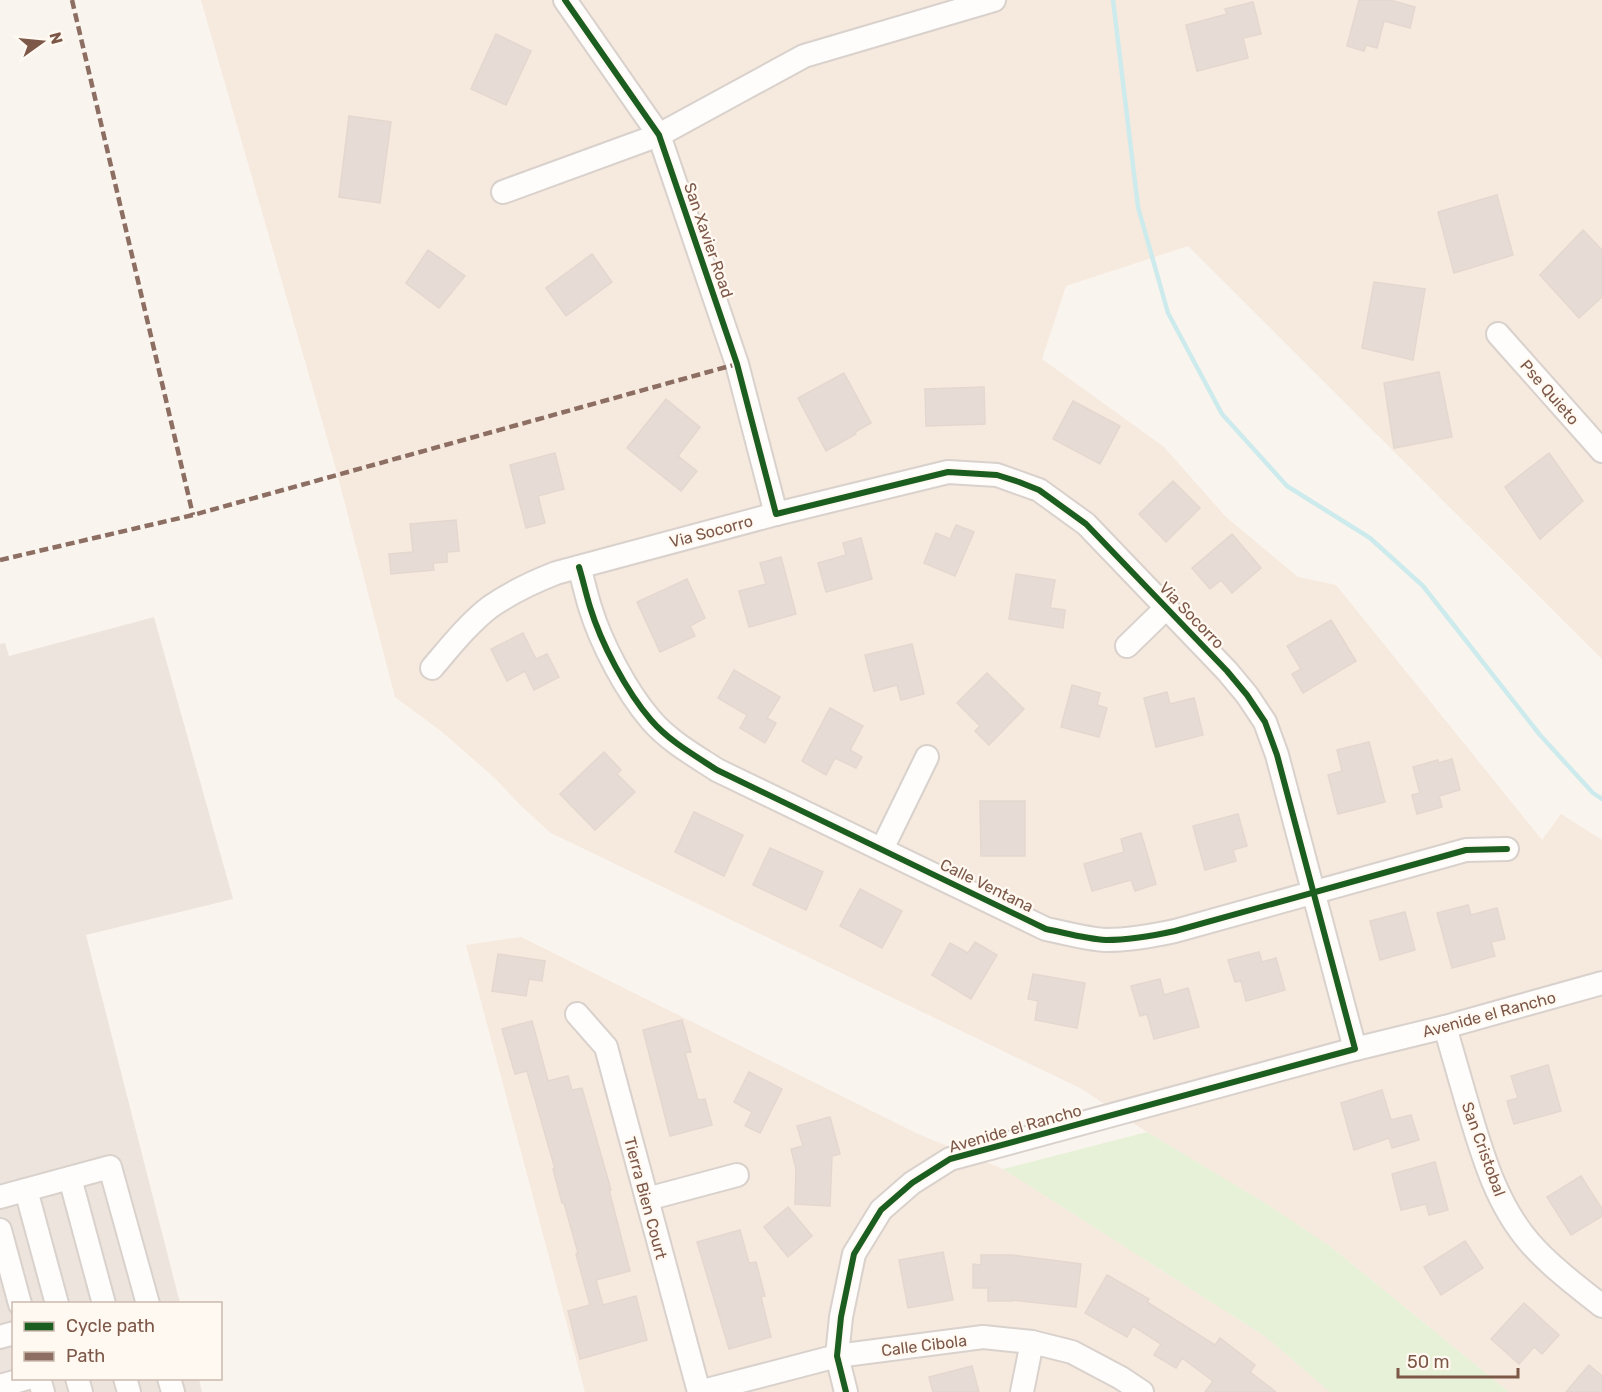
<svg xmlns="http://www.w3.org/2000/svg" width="1602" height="1392" font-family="Rubik,sans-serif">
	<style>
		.residential { fill: #f6e9de }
		.industrial { fill: #ede4dd }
		.green { fill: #e7f1d7 }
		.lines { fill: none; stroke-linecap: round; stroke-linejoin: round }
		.stream { stroke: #cdebec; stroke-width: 4.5 }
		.building { fill: #e7dcd5; stroke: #e4d7cf; stroke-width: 1.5 }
		.minor-casing { stroke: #d9d1cc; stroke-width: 26 }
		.minor { stroke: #fefdfc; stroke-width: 22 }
		.quiet { stroke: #8d6e63; stroke-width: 4.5; stroke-dasharray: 9 4.5; stroke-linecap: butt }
		.cycleway-casing { stroke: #fff9f2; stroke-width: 10 }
		.cycleway { stroke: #1b5e20; stroke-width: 6 }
		.labels { text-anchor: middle; stroke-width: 4.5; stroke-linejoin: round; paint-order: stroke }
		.street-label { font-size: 16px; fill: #7d5848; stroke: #fff9f2 }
	</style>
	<rect width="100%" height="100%" fill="#faf4ee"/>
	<!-- residential -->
	<g class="residential">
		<polygon points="201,0 1602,0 1602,659 1188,246 1066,286 1042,359 1164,447 1226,517 1298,577 1336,585 1542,840 1561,814 1602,840 1602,1392 1509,1392 1331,1247 1265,1203 1147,1132 1082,1089 551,833 519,804 497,780 441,731 395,697 336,469"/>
		<polygon points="521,937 918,1134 1003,1169 1266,1337 1330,1392 585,1392 466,945"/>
	</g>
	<!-- industrial -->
	<polygon class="industrial" points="154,617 233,899 86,935 180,1303 14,1304 14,1378 199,1379 202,1392 0,1392 0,644 5,643 9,656"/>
	<!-- green -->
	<polygon class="green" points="1147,1132 1265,1203 1331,1247 1509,1392 1330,1392 1266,1337 1003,1169"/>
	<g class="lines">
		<!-- stream -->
		<polyline class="stream" points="1113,0 1138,207 1168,313 1222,414 1287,486 1370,538 1423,586 1540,735 1593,793 1602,799"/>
	</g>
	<!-- building -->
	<g class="building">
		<polygon points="1359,0 1390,0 1415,7 1410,28 1384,21 1377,48 1366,45 1364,51 1347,46"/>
		<polygon points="1253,2 1261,34 1243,38 1248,58 1197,71 1186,25 1227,14 1225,9"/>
		<polygon points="496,34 531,51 506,105 471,89"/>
		<polygon points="349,116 391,122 380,203 339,197"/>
		<polygon points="1497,195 1513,255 1454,273 1438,212"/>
		<polygon points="1583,230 1602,250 1602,297 1579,318 1540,275"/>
		<polygon points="428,250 465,276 439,308 406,283"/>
		<polygon points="592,254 612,282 566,316 546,288"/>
		<polygon points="1374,282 1425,289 1413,360 1362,348"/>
		<polygon points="1439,372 1452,437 1394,448 1384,383"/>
		<polygon points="844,373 871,423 855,432 856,434 826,451 798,398"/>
		<polygon points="984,387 985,424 926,426 925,389"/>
		<polygon points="666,399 700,427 678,456 697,471 681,491 627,448"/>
		<polygon points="1073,401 1120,426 1100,464 1053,439"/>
		<polygon points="555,453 564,489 538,496 545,523 526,528 510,465"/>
		<polygon points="1549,453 1583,501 1540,539 1505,487"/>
		<polygon points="1173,481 1200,508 1166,542 1139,514"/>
		<polygon points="456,520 459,551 447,552 447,562 433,563 434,570 391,574 389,554 413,552 410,524"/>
		<polygon points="956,525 974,532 955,576 924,563 936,533 950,539"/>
		<polygon points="1232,534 1261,568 1232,593 1221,580 1210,589 1192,568"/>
		<polygon points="861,538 872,579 826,592 818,563 846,555 843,543"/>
		<polygon points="781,557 796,614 749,627 739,591 766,584 760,563"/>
		<polygon points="1016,574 1055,580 1050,608 1065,610 1063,628 1009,619"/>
		<polygon points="687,579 705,618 690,626 695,636 660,652 637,602"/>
		<polygon points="1331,620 1356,661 1303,693 1292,674 1301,669 1287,646"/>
		<polygon points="523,633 536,659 547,654 559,677 534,690 525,671 507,681 491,649"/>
		<polygon points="912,644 924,694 901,700 897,685 874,691 865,655"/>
		<polygon points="734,670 780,697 767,718 776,723 765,743 740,728 747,715 718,698"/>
		<polygon points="987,673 1024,709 989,745 975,731 980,726 957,703"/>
		<polygon points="1072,685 1100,693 1097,705 1107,708 1099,737 1061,727"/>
		<polygon points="1167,692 1170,704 1194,698 1203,735 1156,747 1144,698"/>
		<polygon points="830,708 863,726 850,750 862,757 856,768 835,758 826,775 802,761"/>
		<polygon points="1369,742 1385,802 1338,814 1328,775 1342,771 1337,750"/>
		<polygon points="604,752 621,770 617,774 635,792 595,830 560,794"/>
		<polygon points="1452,759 1460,790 1439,796 1442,807 1417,814 1412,795 1420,793 1413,767 1438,760 1439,763"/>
		<polygon points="980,801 1025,801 1025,856 981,856"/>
		<polygon points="694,812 743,835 724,876 675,852"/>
		<polygon points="1238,814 1247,846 1233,850 1236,861 1205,870 1193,826"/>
		<polygon points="1141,833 1156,884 1135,891 1131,880 1092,891 1084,864 1124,852 1121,839"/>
		<polygon points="770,848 823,872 806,910 753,885"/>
		<polygon points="860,889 902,911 882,948 840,926"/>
		<polygon points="1468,905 1471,915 1497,908 1505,939 1491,942 1495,956 1452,968 1437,913"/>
		<polygon points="1405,912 1415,950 1380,960 1370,921"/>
		<polygon points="975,942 997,955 971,999 932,975 950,943 968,953"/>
		<polygon points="1259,952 1262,962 1276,958 1285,990 1246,1001 1241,981 1235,982 1228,960"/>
		<polygon points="498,954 545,961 542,981 529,979 526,996 492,991"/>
		<polygon points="1033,974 1085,983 1077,1028 1035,1020 1038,1001 1028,999"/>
		<polygon points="1160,979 1164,995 1188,988 1199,1027 1154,1039 1147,1014 1140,1016 1131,986"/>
		<polygon points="682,1020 691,1052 685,1053 698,1100 705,1099 712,1125 670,1136 643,1030"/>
		<polygon points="532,1021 548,1081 568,1076 572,1090 582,1088 611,1190 609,1190 630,1271 596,1280 603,1305 636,1296 647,1340 580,1359 568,1311 590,1305 576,1254 578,1253 564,1203 562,1203 553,1169 555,1169 527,1071 515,1074 502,1029"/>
		<polygon points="1548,1065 1561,1111 1514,1124 1507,1101 1518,1098 1511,1076"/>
		<polygon points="749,1072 782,1089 760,1133 745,1126 752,1112 734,1102"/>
		<polygon points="1382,1090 1391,1120 1411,1115 1419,1140 1392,1148 1389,1138 1354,1150 1341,1103"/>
		<polygon points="830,1117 840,1154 832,1156 830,1206 795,1204 796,1169 791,1149 803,1146 797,1126"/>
		<polygon points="1435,1162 1448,1210 1429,1215 1426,1204 1401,1210 1392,1174"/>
		<polygon points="1581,1176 1602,1209 1602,1216 1571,1235 1547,1197"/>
		<polygon points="788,1207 812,1236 788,1257 764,1227"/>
		<polygon points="740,1230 749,1263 756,1262 765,1296 761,1297 771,1337 729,1349 697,1242"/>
		<polygon points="1465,1241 1483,1268 1441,1295 1424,1267"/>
		<polygon points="943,1252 953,1300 908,1308 899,1260"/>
		<polygon points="981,1255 1012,1255 1081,1264 1076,1307 1012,1300 1012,1301 988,1301 988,1288 973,1288 973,1264 981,1265"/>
		<polygon points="1107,1275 1149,1299 1147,1302 1215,1345 1220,1338 1255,1365 1250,1372 1276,1392 1205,1392 1213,1381 1182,1358 1176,1368 1154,1355 1161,1344 1133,1326 1127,1337 1085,1313"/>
		<polygon points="1524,1303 1559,1335 1542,1354 1534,1347 1519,1364 1491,1339"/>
		<polygon points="1589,1365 1602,1376 1602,1392 1566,1392"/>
		<polygon points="972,1366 979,1392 933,1392 929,1377"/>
	</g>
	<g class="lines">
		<defs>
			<g id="minor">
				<polyline points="565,0 659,135 737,364 776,514"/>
				<polyline points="503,192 659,135 804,56 994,0"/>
				<polyline points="1498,334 1602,451"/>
				<path d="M579 567C583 580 586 594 590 607 601 643 626 691 651 720 669 741 694 755 717 770L1046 929C1066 933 1086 939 1106 940 1130 940 1152 936 1175 931L1466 850 1507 849"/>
				<polyline points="1127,646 1166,608"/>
				<path d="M432 668C450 647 468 624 490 607 510 593 533 582 556 573L776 514 948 472 997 475 1039 490 1086 524 1227 671 1247 695 1265 722 1277 755 1355 1049"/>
				<polyline points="882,849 927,757"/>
				<polyline points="577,1014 606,1047 699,1392"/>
				<path d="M1445 1027C1453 1055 1461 1082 1469 1110 1483 1157 1497 1205 1530 1243 1550 1266 1578 1287 1602 1306"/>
				<polyline points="70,1178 104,1304"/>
				<polyline points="26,1190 57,1304"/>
				<polyline points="0,1197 110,1167 148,1304"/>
				<polyline points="647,1199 737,1175"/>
				<polyline points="0,1230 20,1304"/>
				<polyline points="0,1337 14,1333"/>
				<polyline points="39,1378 43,1392"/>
				<polyline points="77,1378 81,1392"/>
				<polyline points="125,1378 129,1392"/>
				<polyline points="169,1378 173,1392"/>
				<polyline points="0,1386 28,1378"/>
				<polyline points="699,1392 837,1356 983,1337 1032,1342 1072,1352 1121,1378 1142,1392"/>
				<polyline points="846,1392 837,1356 841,1317 854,1254 881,1210 912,1183 950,1159 1355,1049 1445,1027 1602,983"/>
				<polyline points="1022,1392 1032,1342"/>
			</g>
		</defs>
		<!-- minor casing -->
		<use href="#minor" class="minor-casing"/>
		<!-- minor -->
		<use href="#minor" class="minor"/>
		<!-- quiet -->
		<g class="quiet">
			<polyline points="72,0 193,515"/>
			<polyline points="0,560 193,515 737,364"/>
		</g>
		<defs>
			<g id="cycleway">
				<polyline points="565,0 659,135 737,364 776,514 948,472 997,475 1019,482 1039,490 1086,524 1227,671 1247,695 1265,722 1277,755 1355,1049 950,1159 912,1183 881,1210 854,1254 841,1317 837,1356 846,1392"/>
				<path d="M579 567C583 580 586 594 590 607 601 643 626 691 651 720 669 741 694 755 717 770L1046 929C1066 933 1086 939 1106 940 1130 940 1152 936 1175 931L1466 850 1507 849"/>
			</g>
		</defs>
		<!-- cycleway casing -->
		<use href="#cycleway" class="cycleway-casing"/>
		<!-- cycleway -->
		<use href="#cycleway" class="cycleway"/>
	</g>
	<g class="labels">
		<!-- street labels -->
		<g class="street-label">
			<text transform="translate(709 240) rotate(71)" y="6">San Xavier Road</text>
			<text transform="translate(1550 392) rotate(49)" y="6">Pse Quieto</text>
			<text transform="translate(711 531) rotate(-15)" y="6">Via Socorro</text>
			<text transform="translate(1192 615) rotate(46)" y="6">Via Socorro</text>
			<text transform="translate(987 885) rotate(26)" y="6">Calle Ventana</text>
			<text transform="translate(1489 1014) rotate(-15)" y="6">Avenide el Rancho</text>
			<text transform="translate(1015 1128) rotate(-16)" y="6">Avenide el Rancho</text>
			<text transform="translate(1484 1149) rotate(70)" y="6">San Cristobal</text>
			<text transform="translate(646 1198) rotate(75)" y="6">Tierra Bien Court</text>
			<text transform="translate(924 1345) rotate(-7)" y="6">Calle Cibola</text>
		</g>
	</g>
	<!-- legend -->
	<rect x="12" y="1302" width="210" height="78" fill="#fff9f2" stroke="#cbb9ae" stroke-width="1.5"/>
	<rect x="24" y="1322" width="30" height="9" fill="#1b5e20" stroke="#cbb9ae" stroke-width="1.5"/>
	<text x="66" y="1332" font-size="18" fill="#7d5848">Cycle path</text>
	<rect x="24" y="1352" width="30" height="9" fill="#8d6e63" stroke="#cbb9ae" stroke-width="1.5"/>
	<text x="66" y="1362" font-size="18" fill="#7d5848">Path</text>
	<!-- north arrow -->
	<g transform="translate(42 42) rotate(75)" stroke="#fff9f2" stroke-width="4.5" paint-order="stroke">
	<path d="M0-4.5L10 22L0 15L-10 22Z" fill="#7d5848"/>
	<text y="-9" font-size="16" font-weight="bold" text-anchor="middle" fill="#7d5848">N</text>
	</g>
	<!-- scale -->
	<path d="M1398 1368v9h120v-9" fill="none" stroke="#7d5848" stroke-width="3"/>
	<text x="1407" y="1368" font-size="18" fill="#7d5848" stroke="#fff9f2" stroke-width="4.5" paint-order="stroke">50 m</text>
</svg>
